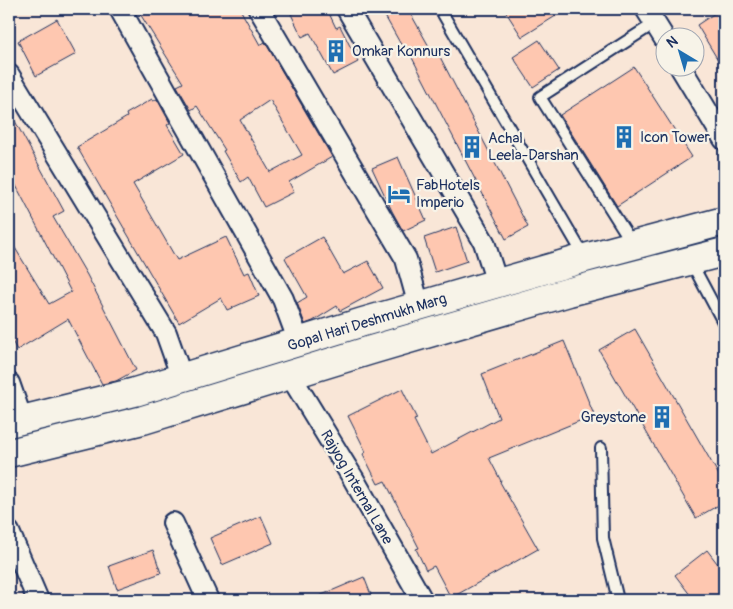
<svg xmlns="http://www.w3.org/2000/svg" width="733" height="609" font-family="Pangolin,sans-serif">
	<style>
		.building { fill: #fec7b0; stroke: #1b2f5e; fill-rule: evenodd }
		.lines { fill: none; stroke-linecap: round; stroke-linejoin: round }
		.lane-casing { stroke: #1b2f5e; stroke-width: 14 }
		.street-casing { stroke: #1b2f5e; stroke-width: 24 }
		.primary-casing { stroke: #1b2f5e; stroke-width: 31 }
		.lane { stroke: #f7f3e8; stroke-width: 10 }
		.street { stroke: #f7f3e8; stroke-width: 20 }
		.primary { stroke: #f7f3e8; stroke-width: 28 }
		.labels { text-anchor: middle; stroke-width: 4.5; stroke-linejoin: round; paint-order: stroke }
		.poi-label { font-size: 15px; fill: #1b2f5e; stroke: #f7f3e8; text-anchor: start }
		.street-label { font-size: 15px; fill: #1b2f5e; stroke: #f7f3e8 }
	</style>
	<rect width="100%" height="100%" fill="#f9e6d7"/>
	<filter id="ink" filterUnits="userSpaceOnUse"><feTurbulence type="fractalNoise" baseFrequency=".02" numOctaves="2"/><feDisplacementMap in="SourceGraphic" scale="10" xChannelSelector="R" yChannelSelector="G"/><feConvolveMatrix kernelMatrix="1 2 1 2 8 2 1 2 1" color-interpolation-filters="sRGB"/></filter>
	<g filter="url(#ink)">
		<!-- building -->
		<g class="building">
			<path d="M137 9H240L260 45 265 42 332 157 289 182 294 192 264 207 248 177 241 182 223 151 225 150 197 106 191 110 177 86 183 83ZM270 100 302 155 270 172 240 120Z"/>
			<polygon points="303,9 327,9 336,28 340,26 358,62 333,75 310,33 302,37 291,14"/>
			<polygon points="381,9 408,9 435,57 439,55 528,227 506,239 407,48 404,50"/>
			<polygon points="504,9 567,9 522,37"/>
			<polygon points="718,11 724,21 724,70 697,25"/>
			<polygon points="57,19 76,54 36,76 18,41"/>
			<polygon points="539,40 559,70 533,87 513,57"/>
			<polygon points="634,67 692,157 617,206 560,115"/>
			<polygon points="152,99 153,101 157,99 170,123 167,125 184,154 133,184 177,260 226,237 244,274 249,272 259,296 227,310 221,298 179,323 77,147 127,117 126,114"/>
			<polygon points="9,110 64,211 53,217 87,275 136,370 116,381 102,384 68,319 17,350 9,336 9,238 49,304 71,292 9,172"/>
			<polygon points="398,157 426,220 403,231 392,211 372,168"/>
			<polygon points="456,227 467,261 435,272 424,238"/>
			<polygon points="322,237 343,274 368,261 383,288 340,311 337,306 313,321 305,324 297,303 307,297 285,258"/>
			<polygon points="635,329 724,484 724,502 696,518 599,350"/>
			<polygon points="564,341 594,415 489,458 501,481 500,482 538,549 451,598 434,566 426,570 416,549 419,548 385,481 378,484 363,454 366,452 348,416 402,389 417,419 414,420 431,454 499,418 482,374"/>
			<polygon points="261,516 273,543 222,565 210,538"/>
			<polygon points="153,550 161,573 117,589 109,566"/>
			<polygon points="707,550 724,572 724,600 694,600 675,575"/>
			<polygon points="364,577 373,600 310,600"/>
		</g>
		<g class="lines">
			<defs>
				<g id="lane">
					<polyline points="440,9 584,256"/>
					<polyline points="632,243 540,97 655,23"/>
					<polyline points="691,262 724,324"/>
					<polyline points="601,448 603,538 618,600"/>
				</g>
				<g id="street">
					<polyline points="120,9 283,299 299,342"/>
					<polyline points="259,9 406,259 419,306"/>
					<polyline points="347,9 484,242 497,283"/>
					<polyline points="646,9 666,41"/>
					<polyline points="681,68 724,139"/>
					<polyline points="9,75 166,333 182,378"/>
					<polyline points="290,375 353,478 422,600"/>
					<polyline points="9,383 22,420"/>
					<polyline points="173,523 208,600"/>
					<polyline points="9,532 38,600"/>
				</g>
				<g id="primary">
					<polyline points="9,423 135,392 363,322 585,258 724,221"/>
					<polyline points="9,453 143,420 371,350 569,292 724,252"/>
				</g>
			</defs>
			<!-- lane casing -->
			<use href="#lane" class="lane-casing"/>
			<!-- street casing -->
			<use href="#street" class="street-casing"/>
			<!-- primary casing -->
			<use href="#primary" class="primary-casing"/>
			<!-- lane -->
			<use href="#lane" class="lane"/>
			<!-- street -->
			<use href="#street" class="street"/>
			<!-- primary -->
			<use href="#primary" class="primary"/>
		</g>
	</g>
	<!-- icons -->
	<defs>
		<symbol id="building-bare" viewBox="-9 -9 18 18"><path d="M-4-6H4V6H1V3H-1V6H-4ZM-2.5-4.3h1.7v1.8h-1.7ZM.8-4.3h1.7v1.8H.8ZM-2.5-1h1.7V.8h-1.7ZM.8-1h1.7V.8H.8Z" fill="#1f6fb2" stroke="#f7f3e8" stroke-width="2.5" paint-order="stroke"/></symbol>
		<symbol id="hotel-bare" viewBox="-9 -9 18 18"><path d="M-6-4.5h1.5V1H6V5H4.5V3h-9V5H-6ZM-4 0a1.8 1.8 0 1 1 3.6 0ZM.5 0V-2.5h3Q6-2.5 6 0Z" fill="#1f6fb2" stroke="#f7f3e8" stroke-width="2.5" paint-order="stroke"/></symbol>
	</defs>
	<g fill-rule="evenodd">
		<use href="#building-bare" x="320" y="35" width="32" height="32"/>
		<use href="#building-bare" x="608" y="121" width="32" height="32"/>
		<use href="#building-bare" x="456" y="131" width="32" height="32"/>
		<use href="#hotel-bare" x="383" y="178" width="32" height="32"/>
		<use href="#building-bare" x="646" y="401" width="32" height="32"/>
	</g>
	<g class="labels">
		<!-- poi labels -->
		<g class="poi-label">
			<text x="352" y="56">Omkar Konnurs</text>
			<text x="640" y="142">Icon Tower</text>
			<text x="488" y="143">Achal<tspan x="488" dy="17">Leela-Darshan</tspan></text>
			<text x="416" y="190">FabHotels<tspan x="416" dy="17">Imperio</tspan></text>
			<text x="646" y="422" text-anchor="end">Greystone</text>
		</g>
		<!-- street labels -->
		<g class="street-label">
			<text transform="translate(367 322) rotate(-17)" y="5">Gopal Hari Deshmukh Marg</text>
			<text transform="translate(357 487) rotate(60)" y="5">Rajyog Internal Lane</text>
		</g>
	</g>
	<!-- margin -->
	<rect width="733" height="609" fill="none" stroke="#f7f3e8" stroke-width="30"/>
	<rect x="15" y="15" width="703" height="579" fill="none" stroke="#1b2f5e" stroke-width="2" filter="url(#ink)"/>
	<!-- north arrow -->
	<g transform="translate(680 52) rotate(322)"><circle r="24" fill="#f7f3e8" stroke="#9fa5b1"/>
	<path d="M0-4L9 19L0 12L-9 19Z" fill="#1f6fb2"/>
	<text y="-8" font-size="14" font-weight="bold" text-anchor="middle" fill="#1b2f5e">N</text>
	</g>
</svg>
